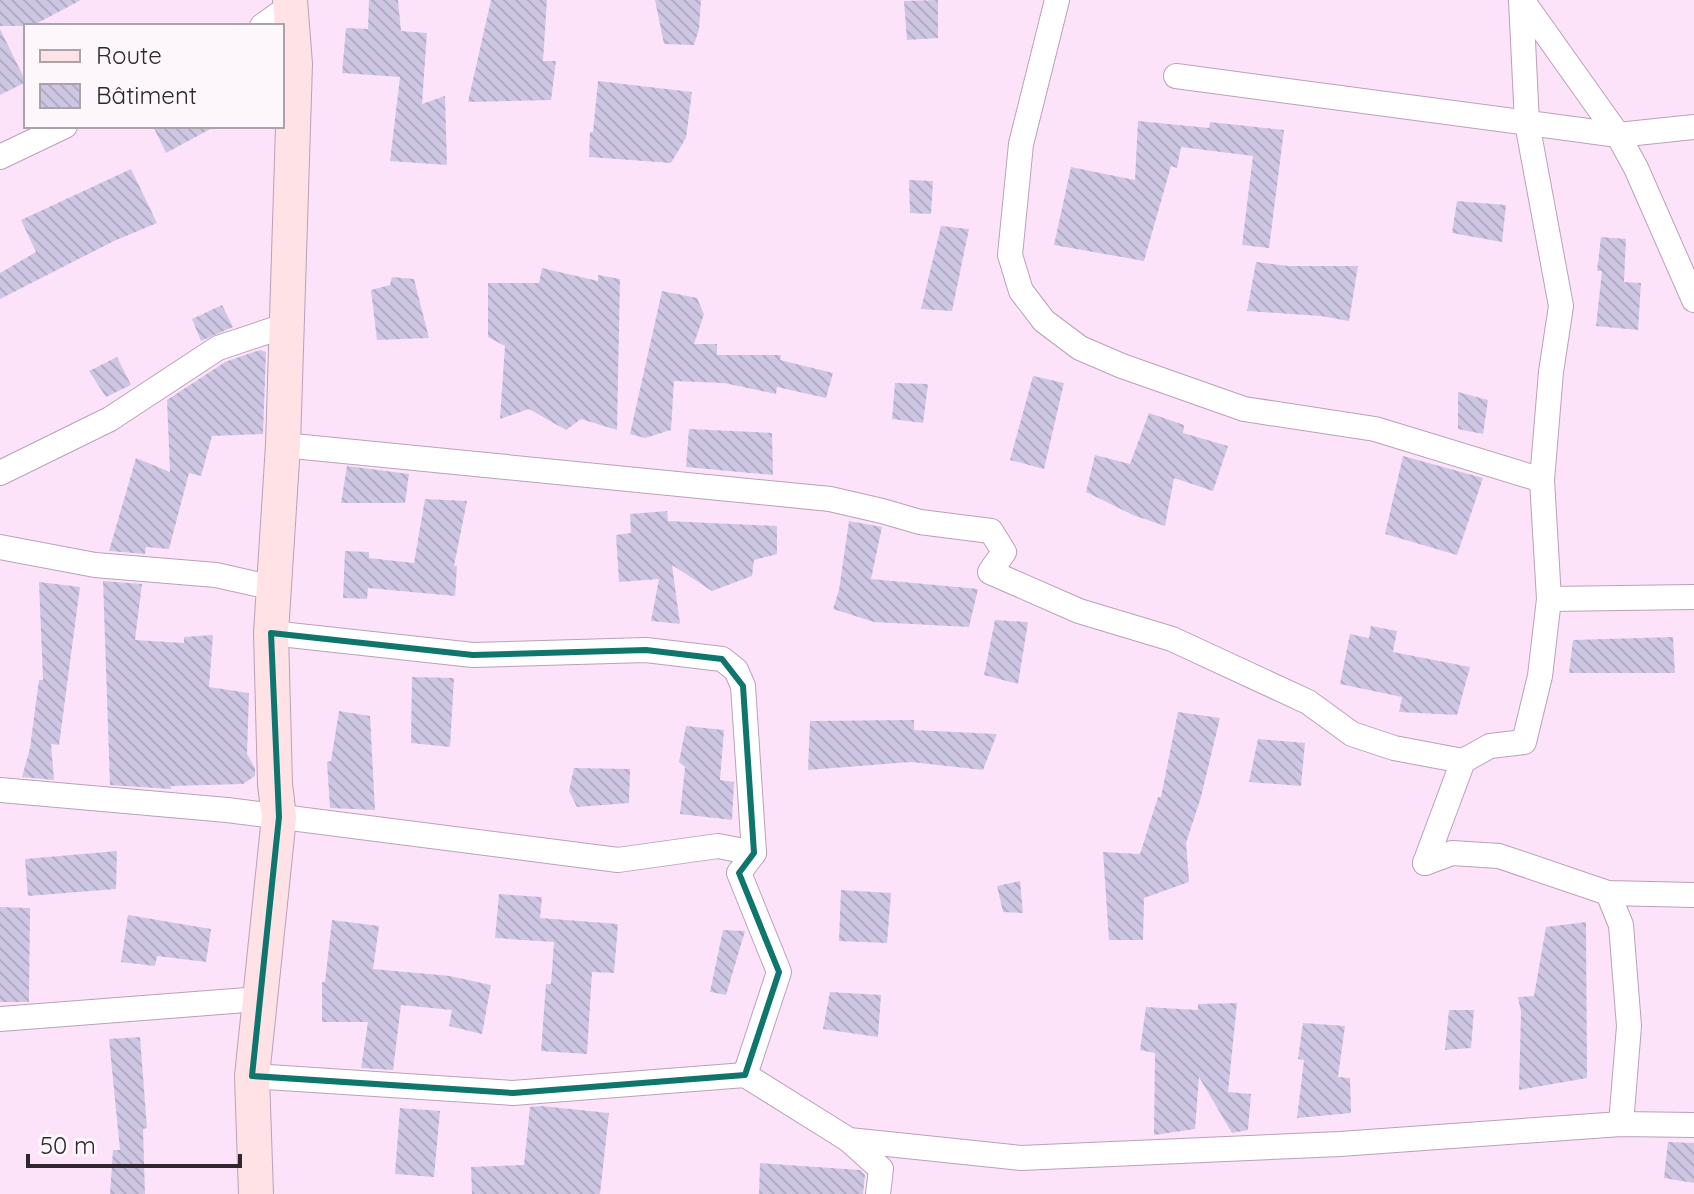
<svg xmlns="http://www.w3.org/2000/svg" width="1694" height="1194" font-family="Quicksand,sans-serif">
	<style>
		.building { fill: url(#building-back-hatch) }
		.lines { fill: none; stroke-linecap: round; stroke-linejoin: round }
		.minor-casing { stroke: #baa1b7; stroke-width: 26 }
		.secondary-casing { stroke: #baa1b7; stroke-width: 36 }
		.minor { stroke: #fff; stroke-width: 24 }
		.secondary { stroke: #ffe2e6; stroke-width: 34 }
		.marked { fill: none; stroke: #0f766e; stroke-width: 6; stroke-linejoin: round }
	</style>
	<defs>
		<pattern id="building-back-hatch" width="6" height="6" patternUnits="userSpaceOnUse" patternTransform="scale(2)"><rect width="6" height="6" fill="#cec7e4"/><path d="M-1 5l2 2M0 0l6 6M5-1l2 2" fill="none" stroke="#b1abc4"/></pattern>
	</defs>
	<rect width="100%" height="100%" fill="#fde3fa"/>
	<!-- building -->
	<g class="building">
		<polygon points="0,0 81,0 32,26 0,26"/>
		<polygon points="369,0 398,0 401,31 427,33 422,104 445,96 447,165 390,161 400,77 342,73 346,28 368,29"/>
		<polygon points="491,0 547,0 543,61 556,61 551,100 468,102"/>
		<polygon points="655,0 701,0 699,29 694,45 664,44"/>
		<polygon points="938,0 938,38 907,40 904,1"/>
		<polygon points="0,29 26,82 0,95"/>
		<polygon points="598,81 692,92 686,138 671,163 589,157 590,132 593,132"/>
		<polygon points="1138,121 1209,128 1210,122 1284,130 1269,248 1242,245 1253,156 1181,147 1177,168 1171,166 1144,261 1054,245 1071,167 1135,180"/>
		<polygon points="153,126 216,126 166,153"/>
		<polygon points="131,169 157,223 114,241 0,299 0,273 36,252 21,220"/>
		<polygon points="909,180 933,181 931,214 910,213"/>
		<polygon points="1457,201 1506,205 1502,242 1452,233"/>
		<polygon points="941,226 969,229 952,311 921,309"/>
		<polygon points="1601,237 1626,239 1624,282 1641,283 1638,330 1596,326 1602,271 1597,271"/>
		<polygon points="1256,262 1288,266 1358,266 1349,321 1321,316 1247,311"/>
		<polygon points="542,268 598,281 598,275 620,279 617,430 581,419 566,430 529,409 500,419 505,346 488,337 488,283 539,283"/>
		<polygon points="392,277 414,279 429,338 377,340 371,290 390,285"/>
		<polygon points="662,291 697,298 704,314 694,344 717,344 717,355 781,355 780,360 833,373 826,398 777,387 776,394 724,383 674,381 671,430 645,438 630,434"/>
		<polygon points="222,305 233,327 201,341 192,319"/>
		<polygon points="260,350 266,352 263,434 212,436 201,476 189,473 169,549 146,547 145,554 109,551 136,458 170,472 167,400 225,362"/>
		<polygon points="117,357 131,385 106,397 89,371"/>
		<polygon points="1033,376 1064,383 1044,469 1010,460"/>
		<polygon points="895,383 928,384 923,423 892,419"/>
		<polygon points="1458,392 1488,400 1483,434 1458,429"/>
		<polygon points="1149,413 1184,425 1183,433 1228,446 1213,491 1174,478 1165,526 1133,515 1086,492 1095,455 1130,464"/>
		<polygon points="689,429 772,433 773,475 686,467"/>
		<polygon points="1403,456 1483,478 1457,555 1385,534"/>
		<polygon points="347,466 409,474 405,503 341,503"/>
		<polygon points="425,499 467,501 454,566 457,566 455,596 368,588 367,599 343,598 345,551 369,552 369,558 414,563"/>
		<polygon points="667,511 668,521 777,526 777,554 754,560 752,576 712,591 672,565 680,624 651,621 659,579 619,582 616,535 631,533 630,514"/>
		<polygon points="849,521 882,527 871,579 978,589 969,627 874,622 833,609 839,590"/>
		<polygon points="103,581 142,584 135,640 184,643 184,637 213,635 209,687 249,693 247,754 255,768 255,776 243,784 171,786 171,789 110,785"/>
		<polygon points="39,582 80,587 59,745 51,744 54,780 22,777 30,748 39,680 43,680"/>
		<polygon points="995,620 1028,622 1018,684 984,675"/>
		<polygon points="1371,626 1397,631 1393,652 1470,667 1457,715 1399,712 1402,697 1340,684 1350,634 1369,638"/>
		<polygon points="1673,637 1675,673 1569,673 1573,640"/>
		<polygon points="412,677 454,678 450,747 411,743"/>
		<polygon points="339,711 370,716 375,810 330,808 327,762 331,761"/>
		<polygon points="1178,712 1220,718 1201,797 1186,843 1189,882 1144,898 1143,940 1109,940 1103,852 1140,854 1158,797 1161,797"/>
		<polygon points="914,720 914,730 997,734 983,770 911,762 808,770 810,721"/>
		<polygon points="686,726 724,730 720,780 734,782 732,820 680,814 685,767 679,762"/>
		<polygon points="1258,739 1305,743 1301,786 1249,782"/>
		<polygon points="574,768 630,769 629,803 577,807 569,791"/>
		<polygon points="117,851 116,889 28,896 25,859"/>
		<polygon points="1020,881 1023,913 1003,912 997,886"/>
		<polygon points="841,890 891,893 887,943 839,941"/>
		<polygon points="499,894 542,897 540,918 618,924 614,973 592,972 587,1054 541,1051 546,984 551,984 554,942 495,938"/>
		<polygon points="0,907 30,908 29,1002 0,1002"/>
		<polygon points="128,915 211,929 206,962 157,956 155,966 121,962"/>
		<polygon points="332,920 379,926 373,969 450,976 491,985 482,1034 449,1026 452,1010 401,1005 393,1070 361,1068 368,1022 322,1022 322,982 325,982"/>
		<polygon points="1586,922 1587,1078 1519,1090 1521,1012 1518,997 1534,996 1546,927"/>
		<polygon points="723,930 745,931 726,995 710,992"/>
		<polygon points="830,992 881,995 878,1037 823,1029"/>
		<polygon points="1237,1003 1228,1092 1251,1094 1248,1130 1232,1133 1199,1077 1195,1129 1154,1135 1155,1053 1140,1050 1146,1007 1198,1010 1198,1004"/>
		<polygon points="1449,1010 1474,1010 1471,1048 1445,1050"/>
		<polygon points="1303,1023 1345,1026 1338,1077 1350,1078 1351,1113 1297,1118 1304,1060 1298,1059"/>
		<polygon points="140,1037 147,1128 143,1129 145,1194 110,1194 113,1150 120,1150 109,1039"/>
		<polygon points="541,1106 609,1113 600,1194 472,1194 471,1167 524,1165 530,1107"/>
		<polygon points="400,1108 440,1111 434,1177 395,1174"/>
		<polygon points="1668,1142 1694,1143 1694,1183 1664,1178"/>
		<polygon points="760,1163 860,1170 865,1175 863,1194 759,1194"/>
	</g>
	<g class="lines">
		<defs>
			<g id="minor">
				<polyline points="1057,0 1021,144 1010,255 1021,291 1044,321 1080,348 1122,366 1244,409 1375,429 1542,480"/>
				<polyline points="1522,0 1618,135 1636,168 1694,300"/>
				<polyline points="262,26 290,6"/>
				<polyline points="1176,76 1618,135 1694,127"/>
				<polyline points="0,157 65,126"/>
				<polyline points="283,445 830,499 882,511 920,522 991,531 1004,552 990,572 1079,611 1172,639 1308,702 1352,734 1394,748 1463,761"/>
				<polyline points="0,473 110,419 218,348 287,325"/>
				<polyline points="0,547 95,565 216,575 274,588"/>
				<polyline points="1549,599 1694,597"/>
				<polyline points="271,633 473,655 646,650 722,659 736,670 743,686 754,853 739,873 779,972 745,1075"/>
				<polyline points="0,790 227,810 618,860 718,846 754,853"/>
				<polyline points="1425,863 1463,761 1490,746 1524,742 1540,676 1549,599 1542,480 1551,372 1561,306 1527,123 1521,0"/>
				<polyline points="1425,863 1452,853 1499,856 1608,893 1694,895"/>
				<polyline points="1608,893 1621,925 1629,1026 1621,1124"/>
				<polyline points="0,1019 260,999"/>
				<polyline points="252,1076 513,1093 745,1075 849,1140 1021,1158 1340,1144 1621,1124 1694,1125"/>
				<polyline points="849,1140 881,1169 878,1194"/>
			</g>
			<polyline id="secondary" points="256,1194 252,1076 279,817 275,784 271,633 283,445 295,64 290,0"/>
		</defs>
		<!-- minor casing -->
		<use href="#minor" class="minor-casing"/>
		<!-- secondary casing -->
		<use href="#secondary" class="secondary-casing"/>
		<!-- minor -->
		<use href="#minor" class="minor"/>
		<!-- secondary -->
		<use href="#secondary" class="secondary"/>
	</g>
	<!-- marked area -->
	<path class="marked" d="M271 633 473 655 646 650 722 659 743 686 754 853 739 873 779 972 745 1075 513 1093 252 1076 279 817Z"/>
	<!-- legend -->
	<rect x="24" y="24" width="260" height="104" fill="#fdf7fc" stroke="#aba3aa" stroke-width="2"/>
	<rect x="40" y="50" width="40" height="12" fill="#ffe2e6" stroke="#aba3aa" stroke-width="2"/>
	<text x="96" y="64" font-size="24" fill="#2f262e">Route</text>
	<rect x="40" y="84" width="40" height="24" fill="url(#building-back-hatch)" stroke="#aba3aa" stroke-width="2"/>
	<text x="96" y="104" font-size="24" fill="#2f262e">Bâtiment</text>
	<!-- scale -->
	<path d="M28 1154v12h212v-12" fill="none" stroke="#2f262e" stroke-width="4"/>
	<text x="40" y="1154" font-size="24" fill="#2f262e" stroke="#fdf7fc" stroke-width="6" paint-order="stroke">50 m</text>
</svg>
